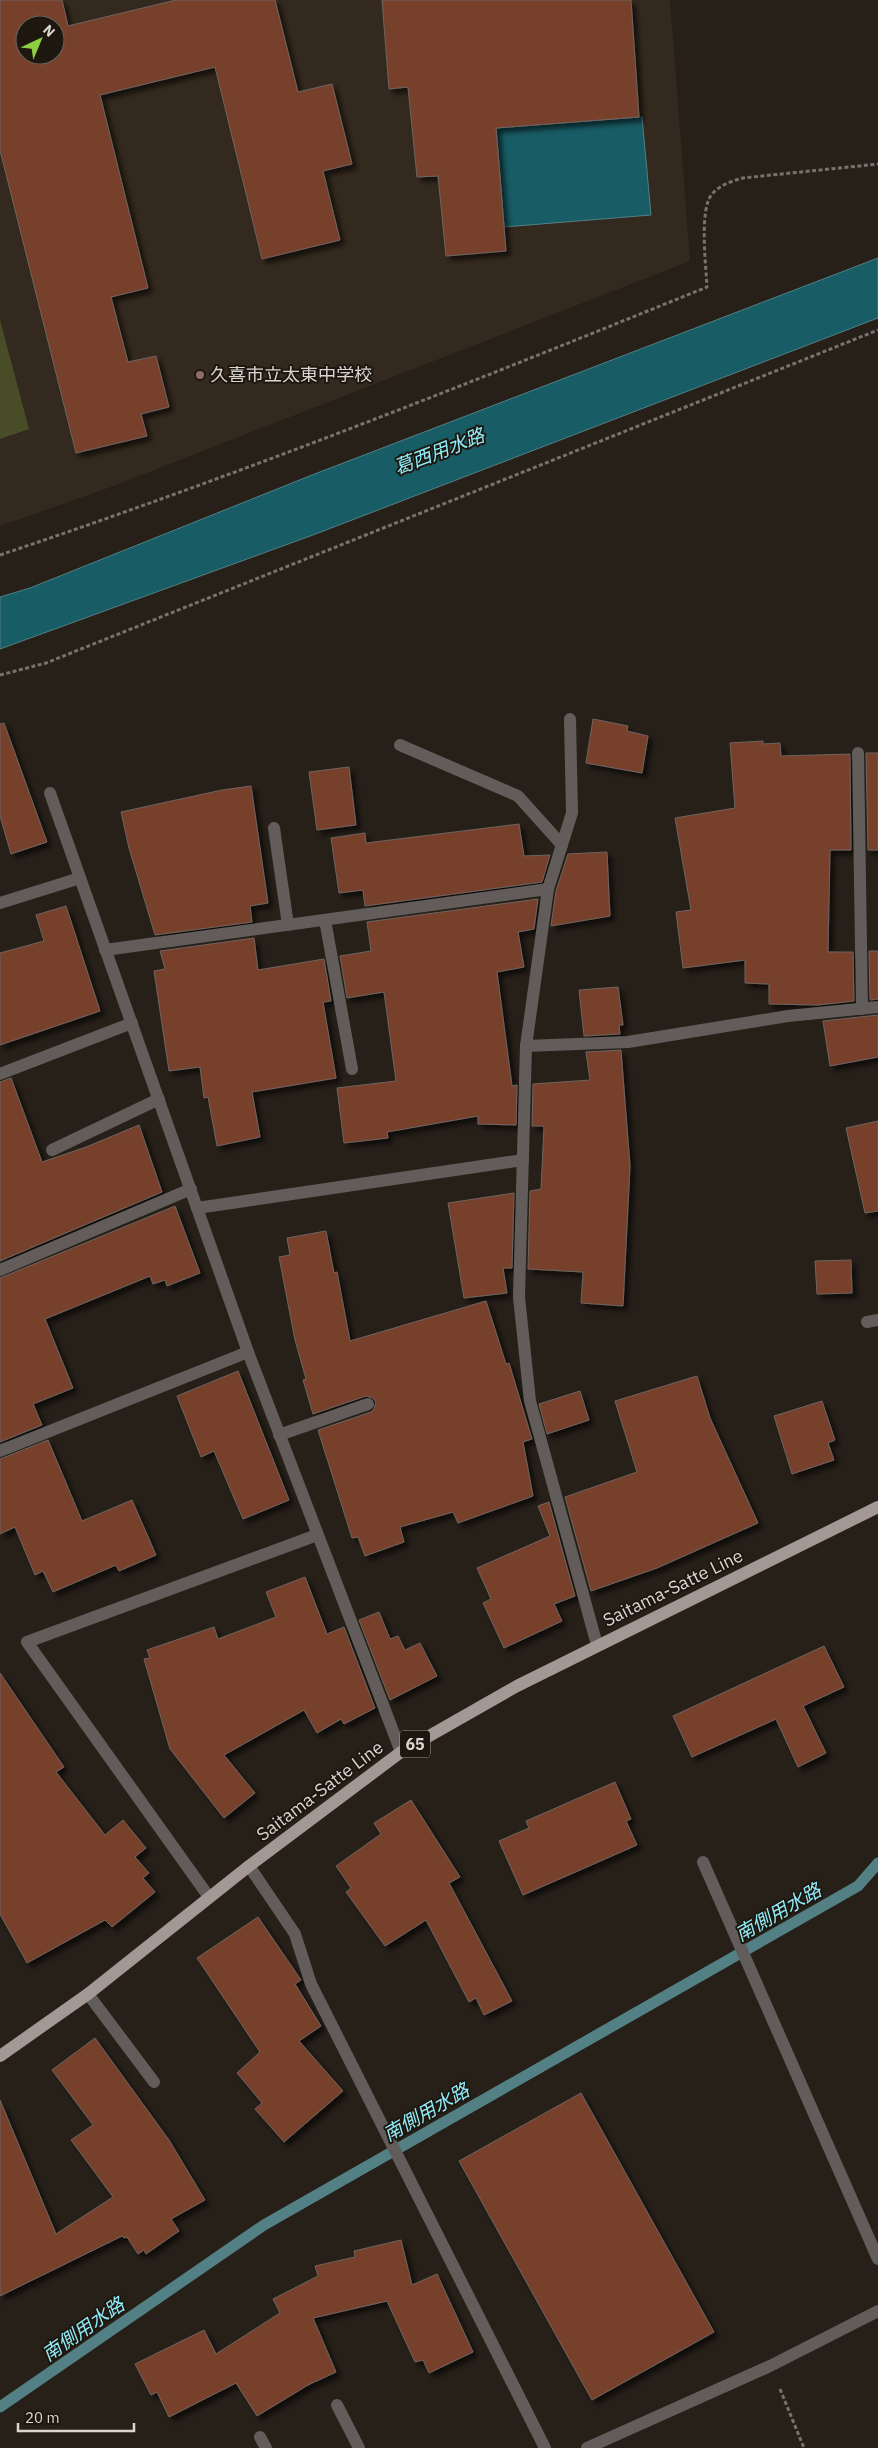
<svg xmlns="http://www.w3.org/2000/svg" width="878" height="2448" font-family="'IBM Plex Sans','Noto Sans JP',sans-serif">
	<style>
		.built { fill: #34291e; fill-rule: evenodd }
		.green { fill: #484c27 }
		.water { fill: #185c65; stroke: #528085 }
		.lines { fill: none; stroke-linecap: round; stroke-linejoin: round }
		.stream { stroke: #528085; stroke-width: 11 }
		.building { fill: #773f2c; stroke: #706460; fill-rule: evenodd; filter: url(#shadow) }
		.path { stroke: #78726c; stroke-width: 3; stroke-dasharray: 4 2.5; stroke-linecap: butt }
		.lane { stroke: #625d5b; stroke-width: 12 }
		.street { stroke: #625d5b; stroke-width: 12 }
		.primary { stroke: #a39894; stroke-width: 12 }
		.education-dot { fill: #8d6e63; stroke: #1e1710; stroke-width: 2 }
		.labels { text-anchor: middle; stroke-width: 4; stroke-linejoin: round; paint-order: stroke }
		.shield { fill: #1e1710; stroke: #a29c97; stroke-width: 1 }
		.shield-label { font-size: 16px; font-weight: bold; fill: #dad5d1 }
		.poi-label { font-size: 18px; fill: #dad5d1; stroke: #1e1710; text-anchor: start }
		.street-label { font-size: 18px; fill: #dad5d1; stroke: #1e1710 }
		.water-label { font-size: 19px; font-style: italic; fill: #90edfa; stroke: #1e1710 }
	</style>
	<defs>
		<filter id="shadow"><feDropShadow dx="4.5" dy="4.5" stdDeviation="2.5" flood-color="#0009"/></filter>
	</defs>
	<rect width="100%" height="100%" fill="#272019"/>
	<!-- built -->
	<path class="built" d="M0 0H670L690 261 108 488 0 526ZM25 25H55V55H25Z"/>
	<!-- green -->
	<polygon class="green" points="0,320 29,429 0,439"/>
	<!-- water -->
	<g class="water">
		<polygon points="642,117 651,215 504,227 496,128"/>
		<polygon points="878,258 878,318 313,535 0,649 0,597 30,588 312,475"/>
	</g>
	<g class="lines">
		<!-- stream -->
		<polyline class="stream" points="0,2407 264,2225 858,1886 878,1863"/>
	</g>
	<!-- building -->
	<g class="building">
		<path d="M0 0H62L68 26 176 0H275L298 92 332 84 352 164 323 171 340 240 262 259 215 67 100 95 148 288 111 297 128 362 156 356 169 407 141 414 147 436 76 453 0 150ZM25 25H55V55H25Z"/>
		<polygon points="382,0 631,0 639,117 496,128 506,251 446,256 438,176 417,177 408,87 389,89"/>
		<polygon points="593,719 628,726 627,731 648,736 642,773 586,763"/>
		<polygon points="4,723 47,842 11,854 0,816 0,724"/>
		<polygon points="763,741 763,744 780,743 781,756 850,754 851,850 830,850 828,952 853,952 854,1001 818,1005 769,1004 769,984 745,983 745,960 683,968 676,912 691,910 675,818 735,808 730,743"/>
		<polygon points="866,753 878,753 878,850 868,850"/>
		<polygon points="349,767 356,825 317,830 309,772"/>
		<polygon points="251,786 268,903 250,906 252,922 155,935 129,848 121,812 222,790"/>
		<polygon points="519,824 524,856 550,855 542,882 365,906 363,890 339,893 331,838 365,833 366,843"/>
		<polygon points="607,852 610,916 551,926 556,891 568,854"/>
		<polygon points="538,899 534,929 518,932 524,967 497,972 512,1086 517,1085 516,1125 478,1124 478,1116 387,1132 388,1138 344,1143 337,1088 396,1081 384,992 347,998 340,956 371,951 367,922"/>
		<polygon points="66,906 100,1011 0,1045 0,953 44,941 36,915"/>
		<polygon points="254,938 258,970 324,959 331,1001 323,1002 336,1078 252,1092 260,1137 217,1146 208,1097 204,1098 200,1067 169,1071 154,971 165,969 160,951"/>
		<polygon points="869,951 878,951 878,999 870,1000"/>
		<polygon points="618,987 623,1025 619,1025 620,1034 584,1036 579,990"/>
		<polygon points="878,1015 878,1057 830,1066 823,1021"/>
		<polygon points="621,1050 630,1166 623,1306 581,1303 583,1272 528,1269 530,1191 541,1189 544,1126 532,1126 533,1084 590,1080 586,1052"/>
		<polygon points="11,1078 42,1162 86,1147 139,1125 162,1192 0,1261 0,1082"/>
		<polygon points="878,1121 878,1211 865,1213 846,1128"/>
		<polygon points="514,1193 512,1268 503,1268 507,1293 464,1298 448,1203"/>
		<polygon points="175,1206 200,1273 167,1286 165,1280 153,1284 150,1276 45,1319 73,1388 33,1404 42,1425 0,1442 0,1278"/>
		<polygon points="326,1231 334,1273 337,1272 350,1341 486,1301 506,1364 509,1363 532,1439 523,1442 533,1496 458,1523 453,1512 400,1527 404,1542 365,1556 358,1537 352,1538 318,1430 371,1412 374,1409 376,1402 373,1398 366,1396 313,1414 303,1380 306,1379 295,1340 279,1257 290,1255 287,1238"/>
		<polygon points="851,1260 852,1293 817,1294 815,1261"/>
		<polygon points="238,1371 289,1500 243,1519 214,1451 201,1457 177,1396"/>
		<polygon points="697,1376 710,1418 758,1523 657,1568 591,1591 565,1497 637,1472 615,1401"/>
		<polygon points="580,1391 589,1420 547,1434 539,1404"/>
		<polygon points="822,1401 835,1440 828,1443 834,1460 792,1474 774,1416"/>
		<polygon points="48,1440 82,1521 132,1500 156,1555 119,1571 116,1565 53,1592 43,1571 35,1575 15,1527 0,1534 0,1459"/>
		<polygon points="549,1502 575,1596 554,1604 562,1621 504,1648 483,1603 491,1599 477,1568 550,1536 538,1506"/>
		<polygon points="305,1577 327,1634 344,1627 375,1708 344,1724 341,1719 317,1733 304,1710 224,1755 255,1793 224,1818 170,1749 144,1659 150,1658 147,1650 214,1627 218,1639 276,1617 266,1592"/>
		<polygon points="379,1612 390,1639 398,1636 405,1650 420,1643 437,1676 390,1700 359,1620"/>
		<polygon points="824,1646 844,1687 803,1706 826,1753 798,1767 776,1719 692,1757 673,1716"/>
		<polygon points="0,1673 64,1767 56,1772 105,1835 123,1820 146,1848 135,1857 149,1873 143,1878 155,1892 112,1927 105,1920 27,1963 0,1914"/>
		<polygon points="615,1782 631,1819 626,1821 637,1845 523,1895 499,1841 529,1828 526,1821"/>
		<polygon points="411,1800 460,1877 449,1883 512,2001 484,2015 476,1998 469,2002 426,1920 385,1946 346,1892 351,1888 336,1866 381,1834 374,1823"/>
		<polygon points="258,1917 301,1980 295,1984 321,2026 299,2041 343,2091 284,2142 255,2109 262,2103 237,2073 260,2052 197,1958"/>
		<polygon points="95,2038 169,2140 205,2200 171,2219 179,2231 146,2254 144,2250 138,2254 127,2237 124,2238 122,2236 0,2296 0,2100 56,2234 113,2197 71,2140 93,2125 52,2070"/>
		<polygon points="581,2093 714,2332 592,2400 459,2161"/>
		<polygon points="401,2240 412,2285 437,2274 473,2352 429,2373 423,2360 415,2362 387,2301 313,2318 336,2372 308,2385 257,2416 236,2383 169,2417 157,2392 151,2395 135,2364 204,2330 216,2354 280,2313 273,2299 318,2276 315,2266 355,2257 354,2251"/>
	</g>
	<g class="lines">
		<!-- path -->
		<g class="path">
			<path d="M0 555C239 475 473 382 707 287 706 266 699 209 712 194 720 185 732 181 743 178L878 164"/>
			<polyline points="0,675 46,663 878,330"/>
			<polyline points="780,2389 804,2448"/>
		</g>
		<!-- lane -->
		<g class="lane">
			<polyline points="400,745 518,796 562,845"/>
			<polyline points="858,753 862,1009"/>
			<polyline points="274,828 288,925"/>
			<polyline points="0,903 80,878"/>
			<polyline points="325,920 352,1069"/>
			<polyline points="526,1046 628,1042 788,1016 878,1007"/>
			<polyline points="0,1074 132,1023"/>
			<polyline points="52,1150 159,1099"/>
			<polyline points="197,1208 523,1160"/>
			<polyline points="279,1435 368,1404"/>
			<polyline points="0,1451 248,1352"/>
			<polyline points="88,1994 154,2082"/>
			<polyline points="337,2405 359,2448"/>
			<polyline points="260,2437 266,2448"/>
		</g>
		<!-- street -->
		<g class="street">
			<polyline points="570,719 572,813 548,889 526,1046 519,1297 530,1401 597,1645"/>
			<polyline points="50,793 248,1352 401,1752"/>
			<polyline points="105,950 548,889"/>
			<polyline points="0,1270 191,1189"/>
			<polyline points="867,1322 878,1320"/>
			<polyline points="703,1862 878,2259"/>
			<polyline points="249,1866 295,1934 311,1984 545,2448"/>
			<polyline points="209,1897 27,1642 317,1535"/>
			<polyline points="587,2448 770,2366 878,2311"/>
		</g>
		<!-- primary -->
		<polyline class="primary" points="0,2056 88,1994 249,1866 401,1752 517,1686 878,1507"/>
	</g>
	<!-- markers -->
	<circle class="education-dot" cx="200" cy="375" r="5"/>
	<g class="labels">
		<!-- shield labels -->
		<rect class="shield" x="400" y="1730.5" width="30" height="27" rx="4"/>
		<g class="shield-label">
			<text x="415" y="1750">65</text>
		</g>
		<!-- poi labels -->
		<g class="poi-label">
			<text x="210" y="381">久喜市立太東中学校</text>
		</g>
		<!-- street labels -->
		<g class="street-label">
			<text transform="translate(673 1588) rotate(-26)" y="6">Saitama-Satte Line</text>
			<text transform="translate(320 1791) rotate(-37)" y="6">Saitama-Satte Line</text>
		</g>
		<!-- water labels -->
		<g class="water-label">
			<text transform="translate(439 451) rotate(-21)" y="7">葛西用水路</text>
			<text transform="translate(778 1912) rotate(-30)" y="7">南側用水路</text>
			<text transform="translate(426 2112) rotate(-30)" y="7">南側用水路</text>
			<text transform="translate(83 2329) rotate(-35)" y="7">南側用水路</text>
		</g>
	</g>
	<!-- north arrow -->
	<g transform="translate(40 40) rotate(44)"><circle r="24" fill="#1e1710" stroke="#69635d"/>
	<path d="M0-4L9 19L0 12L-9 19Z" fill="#8ece43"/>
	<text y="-8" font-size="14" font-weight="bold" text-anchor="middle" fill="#dad5d1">N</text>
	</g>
	<!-- scale -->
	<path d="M18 2423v8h116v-8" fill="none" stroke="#dad5d1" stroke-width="2.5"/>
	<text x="25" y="2423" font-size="15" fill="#dad5d1" stroke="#1e1710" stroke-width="4" paint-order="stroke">20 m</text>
</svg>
